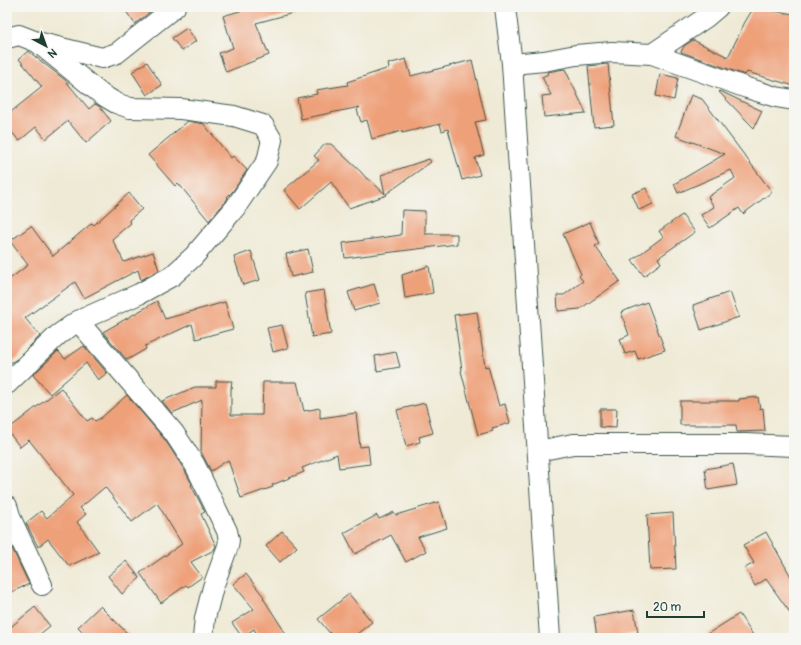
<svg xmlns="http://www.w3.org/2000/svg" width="801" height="645" font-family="Pangolin,sans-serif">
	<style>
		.building { fill: #eea079 }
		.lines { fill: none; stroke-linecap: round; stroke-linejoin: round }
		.street-casing { stroke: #3e574c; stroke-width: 22 }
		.street { stroke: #fff; stroke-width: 20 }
	</style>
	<rect width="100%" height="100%" fill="#f6f6f2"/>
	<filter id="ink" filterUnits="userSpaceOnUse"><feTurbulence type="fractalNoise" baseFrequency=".025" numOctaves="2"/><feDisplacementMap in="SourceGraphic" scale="8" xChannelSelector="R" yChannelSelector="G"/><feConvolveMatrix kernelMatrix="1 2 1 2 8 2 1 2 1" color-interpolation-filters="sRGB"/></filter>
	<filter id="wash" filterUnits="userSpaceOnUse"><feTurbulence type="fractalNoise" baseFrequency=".012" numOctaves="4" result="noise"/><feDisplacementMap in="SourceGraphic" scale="16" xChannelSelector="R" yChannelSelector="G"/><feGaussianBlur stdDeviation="0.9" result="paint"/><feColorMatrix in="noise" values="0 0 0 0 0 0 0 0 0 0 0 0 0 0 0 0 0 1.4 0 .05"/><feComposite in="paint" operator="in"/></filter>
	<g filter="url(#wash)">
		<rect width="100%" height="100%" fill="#efead5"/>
		<g id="blocks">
			<!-- building -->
			<g class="building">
				<polygon points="123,7 156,7 135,24"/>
				<polygon points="253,7 297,7 297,12 256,23 269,55 226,72 219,53 233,48 223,16"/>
				<polygon points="754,7 768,7 774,11 794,14 794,86 747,72 745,75 681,52 684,46 693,40 728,57 745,22"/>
				<polygon points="187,28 196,41 182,51 172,38"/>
				<polygon points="28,51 65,80 89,109 95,104 99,106 111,121 86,143 68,121 46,139 36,127 19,141 7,126 7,115 42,87 19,59"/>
				<polygon points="406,59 411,76 472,60 486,120 475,122 484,155 475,158 480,175 462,180 448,129 442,131 440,124 402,133 402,131 372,139 367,120 361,122 357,110 360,107 301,119 297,98 317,94 316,90 348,85 347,82 389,68 388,64"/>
				<polygon points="147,62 162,85 147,95 132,72"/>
				<polygon points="608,64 614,125 594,127 588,66"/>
				<polygon points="565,69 586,113 544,117 542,96 551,95 542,77 548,74 547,72"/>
				<polygon points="660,74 678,78 674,100 656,96"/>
				<polygon points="720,91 762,111 754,128 719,92"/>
				<polygon points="691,95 702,99 772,192 743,214 739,208 710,228 701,215 714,207 708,197 735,178 731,170 678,193 674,184 725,154 676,136"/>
				<polygon points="188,121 204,124 231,158 233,156 247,170 233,191 227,197 228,198 226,201 209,221 178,183 175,186 148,155"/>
				<polygon points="325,144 331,144 361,172 367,179 369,179 385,194 381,175 429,159 431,162 386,194 387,195 349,208 331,182 300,209 284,190 319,160 314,156"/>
				<polygon points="646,188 653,204 639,210 632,194"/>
				<polygon points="129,193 142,209 129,220 131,223 112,239 124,262 153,252 159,270 141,280 138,270 84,298 75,282 25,318 40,336 17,359 7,365 7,281 28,265 10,241 31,226 53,256 92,223 94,225"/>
				<polygon points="402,210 425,211 425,234 457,234 457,244 345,258 343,243 401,235"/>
				<polygon points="682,215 695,232 658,258 661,263 644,276 632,260 663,237 659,231"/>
				<polygon points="590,222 599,244 595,246 620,281 580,309 558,311 557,295 564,295 583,281 579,276 581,274 563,234"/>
				<polygon points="308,249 313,272 291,277 286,254"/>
				<polygon points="251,251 260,280 243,285 234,257"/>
				<polygon points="429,266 433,293 405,298 402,275"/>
				<polygon points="374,284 380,303 354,311 348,292"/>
				<polygon points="324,290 331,334 312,337 305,293"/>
				<polygon points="730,292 739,317 701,330 693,305"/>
				<polygon points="157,301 165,319 225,302 233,329 196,339 192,324 145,346 146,349 127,360 103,332"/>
				<polygon points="647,302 665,350 638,359 635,351 625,354 620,339 629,335 621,312"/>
				<polygon points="477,312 485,367 488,366 499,406 505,404 510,423 492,428 493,431 478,435 461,371 462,370 454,315"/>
				<polygon points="282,325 288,348 273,352 267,328"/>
				<polygon points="84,346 107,373 98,380 86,363 50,394 33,375 58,351 65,359"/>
				<polygon points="396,352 400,367 377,371 375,356"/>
				<polygon points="216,381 232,381 231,387 233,387 231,388 231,415 262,415 263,382 297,382 304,411 320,408 320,418 356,413 360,447 368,446 370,464 339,468 337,454 302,468 304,472 272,485 273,487 241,498 228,460 211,471 201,452 202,400 172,413 162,401 195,387 216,387"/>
				<polygon points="61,388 87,421 92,418 95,421 101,418 127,395 165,440 185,471 192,484 191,485 205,512 201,514 216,546 214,550 191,562 202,577 188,587 186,585 161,603 140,573 182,544 157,503 132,522 105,487 80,508 86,514 77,522 99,552 69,566 48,539 38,547 26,523 41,511 47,518 73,495 29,440 20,447 7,430"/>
				<polygon points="758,397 760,409 763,408 765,431 737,432 736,425 680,425 680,401 739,401 739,399"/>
				<polygon points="425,403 433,433 419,437 420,442 406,446 397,410"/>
				<polygon points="600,409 617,409 616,428 600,427"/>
				<polygon points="733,464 737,485 708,490 705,469"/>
				<polygon points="439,502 447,528 418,537 426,551 406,562 391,535 355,554 344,533 377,515 379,519 394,512 396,515"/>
				<polygon points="673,513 676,569 650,570 647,515"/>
				<polygon points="282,531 297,547 280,562 266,546"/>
				<polygon points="766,532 794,582 794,618 766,579 755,586 745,568 754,563 743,545"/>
				<polygon points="7,538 29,584 7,594"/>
				<polygon points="126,561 140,578 122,594 108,576"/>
				<polygon points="246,574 264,597 263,598 281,626 288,638 259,638 254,629 242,637 232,623 254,609 233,584"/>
				<polygon points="349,594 372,622 352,638 334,638 318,619"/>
				<polygon points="100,606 132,638 89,638 78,627"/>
				<polygon points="35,607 50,626 35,638 7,638 7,630"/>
				<polygon points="634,610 638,633 609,638 597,638 594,617"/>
				<polygon points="739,614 755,638 701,638"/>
			</g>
		</g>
	</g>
	<g filter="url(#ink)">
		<use href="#blocks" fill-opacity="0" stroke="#3e574c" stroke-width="1"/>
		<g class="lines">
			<defs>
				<g id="street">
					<polyline points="505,7 512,64 550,638"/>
					<polyline points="7,38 19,35 37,42 102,58 117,53 175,7"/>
					<polyline points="652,54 705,18 718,7"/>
					<polyline points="512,64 544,61 576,55 612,52 652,54 747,88 776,97 794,100"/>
					<polyline points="78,321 174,433 195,465 227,531 229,540 228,546 213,587 205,618 203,638"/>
					<polyline points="7,384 58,335 78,321 139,294 172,276 194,256 235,208 267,161 272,140 263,125 234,116 181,109 130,108 116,103 101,94 37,42"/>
					<polyline points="538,451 573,444 746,444 794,446"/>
					<polyline points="7,506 11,519 42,585"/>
				</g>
			</defs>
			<!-- street casing -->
			<use href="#street" class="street-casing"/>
			<!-- street -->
			<use href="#street" class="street"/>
		</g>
	</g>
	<!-- margin -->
	<rect width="801" height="645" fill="none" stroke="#f6f6f2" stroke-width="24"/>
	<!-- north arrow -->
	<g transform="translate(46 46) rotate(139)" stroke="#f6f6f2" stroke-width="3" paint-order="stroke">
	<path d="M0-3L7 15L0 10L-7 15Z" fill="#1f3d34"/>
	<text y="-6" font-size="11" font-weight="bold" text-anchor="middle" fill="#1f3d34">N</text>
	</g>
	<!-- scale -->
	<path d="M647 611v6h57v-6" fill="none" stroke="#1f3d34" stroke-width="2"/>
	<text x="653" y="611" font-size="12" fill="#1f3d34" stroke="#f6f6f2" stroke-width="3" paint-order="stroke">20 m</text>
</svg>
